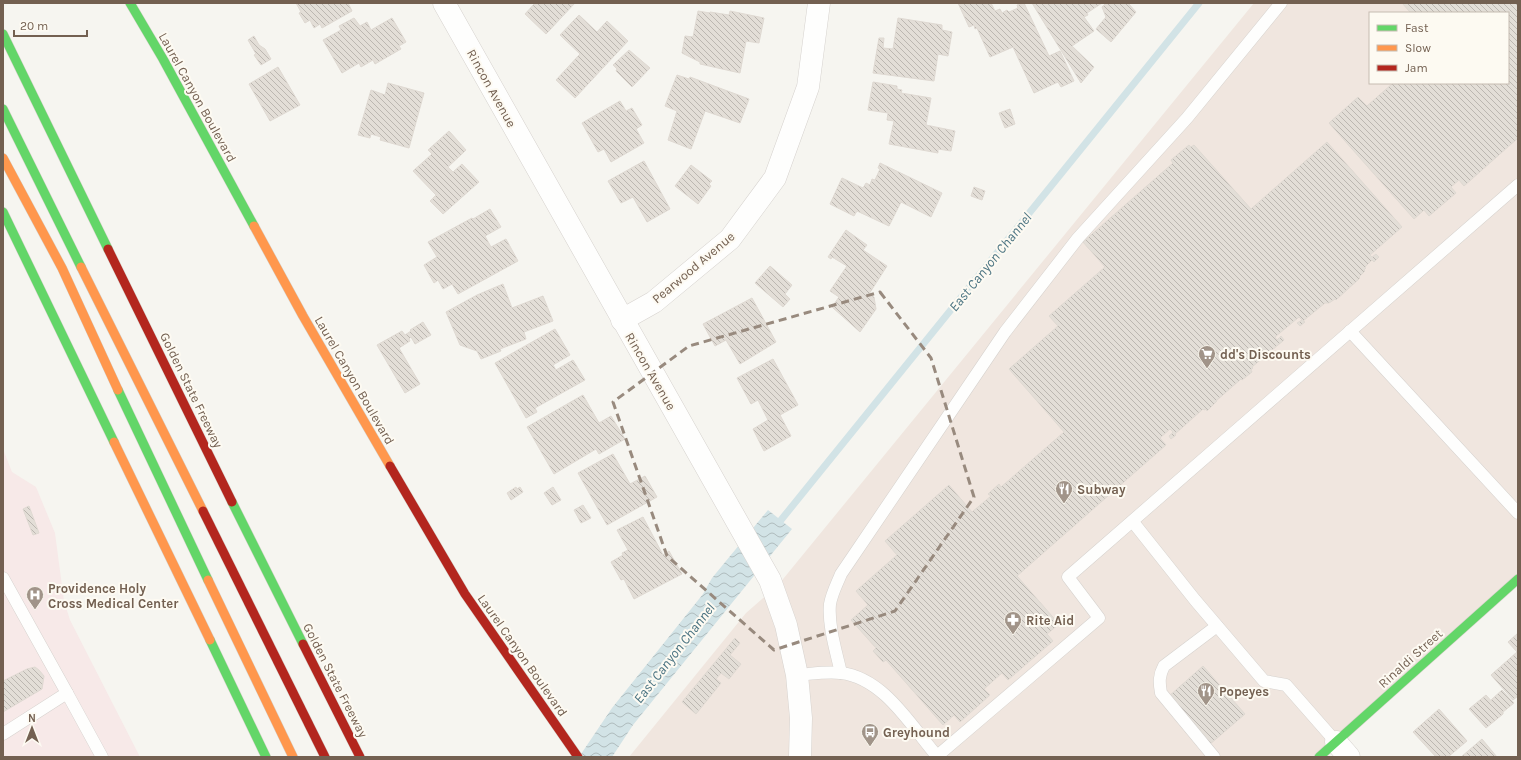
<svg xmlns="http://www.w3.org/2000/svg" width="1521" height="760" font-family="Karla,sans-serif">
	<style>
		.commercial { fill: #f0e6df; fill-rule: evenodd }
		.medical { fill: #f7e9e8 }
		.water { fill: url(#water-waves) }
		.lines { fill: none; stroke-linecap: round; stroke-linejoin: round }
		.stream { stroke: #d2e3e6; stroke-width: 7 }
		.building { fill: url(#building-back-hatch); stroke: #dfd9d2 }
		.lane-casing { stroke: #d6d2ce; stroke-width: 13 }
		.street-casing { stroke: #d6d2ce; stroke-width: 23 }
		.fast-casing { stroke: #d5d1ca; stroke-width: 10 }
		.slow-casing { stroke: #d5d1ca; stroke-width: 10 }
		.jam-casing { stroke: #d5d1ca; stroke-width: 10 }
		.lane { stroke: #fefefd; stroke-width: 12 }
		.street { stroke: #fefefd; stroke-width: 22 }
		.fast { stroke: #63d668; stroke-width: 9 }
		.slow { stroke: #ff974d; stroke-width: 9 }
		.jam { stroke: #b3261e; stroke-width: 9 }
		.marked { fill: none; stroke: #988a7e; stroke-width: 3; stroke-dasharray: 8 5; stroke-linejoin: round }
		.labels { text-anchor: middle; stroke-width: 4; stroke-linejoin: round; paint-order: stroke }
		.street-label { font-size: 13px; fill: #736051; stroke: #fdfaf2 }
		.poi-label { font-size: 13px; font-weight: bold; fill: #736051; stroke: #fdfaf2; text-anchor: start }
		.water-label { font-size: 14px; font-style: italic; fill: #4d7583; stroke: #fdfaf2 }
	</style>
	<defs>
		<pattern id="water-waves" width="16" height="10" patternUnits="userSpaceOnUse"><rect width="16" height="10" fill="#d2e3e6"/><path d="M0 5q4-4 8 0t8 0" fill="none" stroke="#afbbbd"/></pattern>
		<pattern id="building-back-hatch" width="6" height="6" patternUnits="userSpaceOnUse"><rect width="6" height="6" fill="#e3ded7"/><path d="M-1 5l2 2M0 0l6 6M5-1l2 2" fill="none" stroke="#bcb7b1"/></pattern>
	</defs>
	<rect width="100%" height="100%" fill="#f6f5f0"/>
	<!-- commercial -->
	<path class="commercial" d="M1254 3H1518V580L1315 757H629L746 613 779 584ZM1370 13H1508V83H1370Z"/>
	<!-- medical -->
	<polygon class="medical" points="3,449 12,472 36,487 55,533 64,601 70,620 140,757 3,757"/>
	<!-- water -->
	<polygon class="water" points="768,510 792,529 633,725 612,757 579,757 612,708 703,594 712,578"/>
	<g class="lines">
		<!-- stream -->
		<polyline class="stream" points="781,520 1199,3"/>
	</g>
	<!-- building -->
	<g class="building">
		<polygon points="296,3 348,3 352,11 322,28 320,24 314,28 310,20 305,23 299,13 301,12"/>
		<polygon points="535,3 575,3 546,34 525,14"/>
		<polygon points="958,3 991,3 995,11 1000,9 1002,13 1007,10 1009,12 1018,8 1017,5 1024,3 1049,56 1060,51 1074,81 1061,87 1058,82 1034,93 1013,47 990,57 977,28 975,29 974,25 969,27"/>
		<polygon points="1032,3 1102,3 1087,13 1088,15 1084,17 1094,31 1072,46 1094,67 1081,83"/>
		<polygon points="1106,3 1128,3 1136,12 1111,42 1096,29 1106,17 1102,7"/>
		<polygon points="1402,3 1518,3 1518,138 1464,186 1459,180 1451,187 1456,193 1429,216 1424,210 1414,219 1329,123 1358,97 1367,106 1393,83 1508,83 1508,13 1411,13"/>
		<polygon points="698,11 710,13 710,12 729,15 730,11 764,18 759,43 746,41 740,73 700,64 700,62 682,53 685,36 693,37"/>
		<polygon points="579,15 597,32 607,21 628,41 575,98 556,80 580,54 560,35"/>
		<polygon points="354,18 360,26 367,22 371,30 392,18 406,42 399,46 401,49 375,64 373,60 361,67 359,63 342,73 323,40 341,30 339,26"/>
		<polygon points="898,18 942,25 942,30 952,32 948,56 938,54 934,81 873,73 879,38 884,38 883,48 893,49"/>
		<polygon points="254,36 259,45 265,49 271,59 261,65 254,55 256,54 248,40"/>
		<polygon points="629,50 650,68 632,87 616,71 617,69 613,65"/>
		<polygon points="278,67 300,105 270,121 249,84"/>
		<polygon points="677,75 689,79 690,77 749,99 740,123 705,111 691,149 668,140 677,111 665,106"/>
		<polygon points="873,82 897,86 897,89 902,90 901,93 931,98 926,125 955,131 951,151 938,149 938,153 889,144 894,121 887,120 888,113 868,110"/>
		<polygon points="388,83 424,93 409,148 380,140 381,137 371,134 370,138 358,135 371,90 385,95"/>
		<polygon points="620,101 626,111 632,108 642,125 636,129 644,143 611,162 604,149 598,152 582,123"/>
		<polygon points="1010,109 1015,124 1005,128 999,113"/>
		<polygon points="449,131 466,150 448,167 453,172 462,164 479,182 443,214 430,201 436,195 413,171 432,154 428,150"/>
		<polygon points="1327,142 1402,227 1370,255 1372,257 1376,254 1379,257 1374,262 1372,260 1365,267 1366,268 1364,270 1365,271 1359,277 1360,278 1336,300 1335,299 1329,303 1325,303 1303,321 1305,322 1300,326 1297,323 1302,320 1299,317 1275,337 1277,340 1281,336 1284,340 1252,367 1253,368 1251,370 1252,372 1242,380 1241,379 1216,401 1217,401 1207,411 1206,409 1204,410 1203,409 1175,434 1176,435 1171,439 1169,436 1173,432 1170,429 1160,438 1166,445 1017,576 1059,624 1047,634 1053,641 1008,680 1002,673 984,689 990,695 960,722 954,715 943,725 886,660 883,662 873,651 876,648 851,620 868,605 856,591 897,555 885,541 949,485 972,512 991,496 988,494 999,484 1001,487 1064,432 1009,369 1058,326 1049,316 1105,267 1083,242 1173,163 1171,160 1189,145 1191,147 1194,145 1251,209"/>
		<polygon points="644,161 670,209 647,222 633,197 621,203 608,181"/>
		<polygon points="880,163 942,193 931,217 901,202 889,226 857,211 854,216 830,204 842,178 863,188 866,183 870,185 872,179 875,180 880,169 878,168"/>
		<polygon points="691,165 712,181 709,184 711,186 698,204 675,186"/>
		<polygon points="974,187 985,191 982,200 971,196"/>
		<polygon points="490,209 501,227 485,236 491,247 506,239 518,261 458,294 452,284 443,289 438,280 434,283 424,265 437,257 428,242 472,218 473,219"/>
		<polygon points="846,230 867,245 863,250 887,266 869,294 874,297 876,309 860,332 832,307 839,297 830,291 847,266 832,257 831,259 828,257"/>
		<polygon points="770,266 792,285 785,294 790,299 783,307 755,283"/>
		<polygon points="503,284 512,308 543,296 553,321 524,332 526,339 500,349 501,351 481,359 477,351 460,345 446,312 477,295"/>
		<polygon points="752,298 776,342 740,364 726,340 715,346 703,324"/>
		<polygon points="423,322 431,335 415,344 411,337 409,339 410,341 399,348 420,384 405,393 377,345 402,331 405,335 411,331 410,330"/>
		<polygon points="555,329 570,355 553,365 556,370 573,360 585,380 535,408 537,412 526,418 495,363"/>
		<polygon points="773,359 798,405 780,415 791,436 764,451 753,429 768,420 758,400 751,404 737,378"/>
		<polygon points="583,395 599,423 611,416 625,439 599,454 596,449 554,474 527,427"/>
		<polygon points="613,454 630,484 645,476 657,497 607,525 578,473"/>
		<polygon points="516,487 517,489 520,487 523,492 511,500 507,493"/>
		<polygon points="553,487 561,500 552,505 544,493"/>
		<polygon points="583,505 591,518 581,523 574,510"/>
		<polygon points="29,506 39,533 33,535 23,509"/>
		<polygon points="643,517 663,555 669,551 682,574 634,599 624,579 621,580 611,562 623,555 622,553 628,550 617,530"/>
		<polygon points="1518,633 1518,696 1513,700 1491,675 1517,652 1508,642"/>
		<polygon points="735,638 740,643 730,655 741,664 729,679 721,673 716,679 721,683 696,714 682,702"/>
		<polygon points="1203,666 1245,714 1209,745 1168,697"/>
		<polygon points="35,667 39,670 44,676 42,689 3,712 3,681 27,669"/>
		<polygon points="1502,690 1514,703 1503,712 1503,714 1491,700"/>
		<polygon points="1486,695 1503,714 1486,728 1469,709"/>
		<polygon points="1439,709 1467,741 1448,757 1436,757 1413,732"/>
		<polygon points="1482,739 1497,757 1461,757"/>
	</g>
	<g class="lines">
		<defs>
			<g id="lane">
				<polyline points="1350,331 1518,513"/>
				<polyline points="1133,522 1195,600 1264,681 1286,685 1336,742"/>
				<polyline points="3,578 67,693"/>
				<path d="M841 673C836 651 828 626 830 604 832 593 837 584 841 574L1005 332 1078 238 1187 118 1281 3"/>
				<path d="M797 675C811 674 827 671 841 673 884 678 911 726 937 756"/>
				<polyline points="3,734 67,693 102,757"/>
				<polyline points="936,757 1099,618 1068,577 1518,185"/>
				<path d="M1214 757 1161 693C1159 682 1159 675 1164 666L1217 626"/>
			</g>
			<g id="street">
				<polyline points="444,3 770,580 786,625 797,675 801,718 800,757"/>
				<polyline points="622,320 654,302 730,239 775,178 808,87 819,3"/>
				<polyline points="1336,742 1349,757"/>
			</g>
			<g id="fast">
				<polyline points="130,3 163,59 254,226"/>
				<polyline points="3,34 108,249"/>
				<polyline points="3,109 81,267"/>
				<polyline points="3,212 114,442"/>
				<polyline points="118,390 208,580"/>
				<polyline points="232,502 303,644"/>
				<polyline points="210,640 266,757"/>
				<polyline points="1319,757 1518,579"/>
			</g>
			<g id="slow">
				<polyline points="3,158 62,268 118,390"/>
				<polyline points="254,226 303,316 390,466"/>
				<polyline points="81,267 203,511"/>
				<polyline points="114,442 210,640"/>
				<polyline points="208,580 293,757"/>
			</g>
			<g id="jam">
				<polyline points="108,249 232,502"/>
				<polyline points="390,466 465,594 578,757"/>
				<polyline points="203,511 325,757"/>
				<polyline points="303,644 360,757"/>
			</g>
		</defs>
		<!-- lane casing -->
		<use href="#lane" class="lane-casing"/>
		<!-- street casing -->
		<use href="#street" class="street-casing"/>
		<!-- fast casing -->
		<use href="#fast" class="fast-casing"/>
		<!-- slow casing -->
		<use href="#slow" class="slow-casing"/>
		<!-- jam casing -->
		<use href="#jam" class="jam-casing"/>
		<!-- lane -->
		<use href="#lane" class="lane"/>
		<!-- street -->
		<use href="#street" class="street"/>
		<!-- fast -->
		<use href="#fast" class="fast"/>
		<!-- slow -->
		<use href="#slow" class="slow"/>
		<!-- jam -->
		<use href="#jam" class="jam"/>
	</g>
	<!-- marked area -->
	<path class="marked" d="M880 292 931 358 974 497 895 611 774 650 667 556 613 402 689 346Z"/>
	<!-- icons -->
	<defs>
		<symbol id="supermarket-pin" viewBox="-11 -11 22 30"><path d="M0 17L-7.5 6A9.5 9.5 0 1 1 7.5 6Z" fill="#a19489" stroke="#fdfaf2"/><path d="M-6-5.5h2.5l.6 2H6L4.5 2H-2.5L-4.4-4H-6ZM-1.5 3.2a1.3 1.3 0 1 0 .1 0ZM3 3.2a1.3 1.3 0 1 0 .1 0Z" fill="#fff"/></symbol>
		<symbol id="restaurant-pin" viewBox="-11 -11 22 30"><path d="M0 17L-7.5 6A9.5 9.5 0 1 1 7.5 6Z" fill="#a19489" stroke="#fdfaf2"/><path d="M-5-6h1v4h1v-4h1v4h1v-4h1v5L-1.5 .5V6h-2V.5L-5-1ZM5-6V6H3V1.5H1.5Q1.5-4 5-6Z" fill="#fff"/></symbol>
		<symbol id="hospital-pin" viewBox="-11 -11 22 30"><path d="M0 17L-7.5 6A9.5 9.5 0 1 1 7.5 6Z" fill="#a19489" stroke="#fdfaf2"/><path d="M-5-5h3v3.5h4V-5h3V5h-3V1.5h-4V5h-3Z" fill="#fff"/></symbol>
		<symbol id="pharmacy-pin" viewBox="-11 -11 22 30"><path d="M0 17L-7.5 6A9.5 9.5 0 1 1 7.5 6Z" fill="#a19489" stroke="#fdfaf2"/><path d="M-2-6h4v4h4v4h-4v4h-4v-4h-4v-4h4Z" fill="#fff"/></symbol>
		<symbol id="bus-pin" viewBox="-11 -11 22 30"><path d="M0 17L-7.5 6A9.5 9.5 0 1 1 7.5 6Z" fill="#a19489" stroke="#fdfaf2"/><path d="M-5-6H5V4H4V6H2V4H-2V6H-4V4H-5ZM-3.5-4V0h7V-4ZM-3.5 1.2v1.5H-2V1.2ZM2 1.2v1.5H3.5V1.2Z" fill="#fff"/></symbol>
	</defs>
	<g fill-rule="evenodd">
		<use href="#supermarket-pin" x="1197" y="344" width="20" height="27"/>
		<use href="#restaurant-pin" x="1054" y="479" width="20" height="27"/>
		<use href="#hospital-pin" x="25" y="585" width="20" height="27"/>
		<use href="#pharmacy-pin" x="1003" y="610" width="20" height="27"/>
		<use href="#restaurant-pin" x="1196" y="681" width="20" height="27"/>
		<use href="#bus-pin" x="860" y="722" width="20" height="27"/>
	</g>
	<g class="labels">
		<!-- street labels -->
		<g class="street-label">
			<text transform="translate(492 88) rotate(61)" y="5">Rincon Avenue</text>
			<text transform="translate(198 97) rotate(61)" y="5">Laurel Canyon Boulevard</text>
			<text transform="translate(693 267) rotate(-40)" y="5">Pearwood Avenue</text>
			<text transform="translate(651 371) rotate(60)" y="5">Rincon Avenue</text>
			<text transform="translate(355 380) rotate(60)" y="5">Laurel Canyon Boulevard</text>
			<text transform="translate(192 390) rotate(64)" y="5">Golden State Freeway</text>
			<text transform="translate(523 655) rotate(55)" y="5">Laurel Canyon Boulevard</text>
			<text transform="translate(1410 658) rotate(-42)" y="5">Rinaldi Street</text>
			<text transform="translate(336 680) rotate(63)" y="5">Golden State Freeway</text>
		</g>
		<!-- poi labels -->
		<g class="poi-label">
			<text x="1220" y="359">dd's Discounts</text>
			<text x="1077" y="494">Subway</text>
			<text x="48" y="593">Providence Holy<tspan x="48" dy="15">Cross Medical Center</tspan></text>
			<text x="1026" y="625">Rite Aid</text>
			<text x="1219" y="696">Popeyes</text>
			<text x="883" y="737">Greyhound</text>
		</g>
		<!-- water labels -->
		<g class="water-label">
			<text transform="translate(990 262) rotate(-51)" y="5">East Canyon Channel</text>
			<text transform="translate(674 653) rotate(-52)" y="5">East Canyon Channel</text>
		</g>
	</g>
	<!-- border -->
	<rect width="1521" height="760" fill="none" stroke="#736051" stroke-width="8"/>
	<!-- legend -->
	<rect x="1369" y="12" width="140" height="72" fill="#fdfaf2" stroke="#c6bcb2"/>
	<rect x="1377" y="25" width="20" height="6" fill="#63d668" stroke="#c6bcb2"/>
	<text x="1405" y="32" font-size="12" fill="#736051">Fast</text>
	<rect x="1377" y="45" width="20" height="6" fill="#ff974d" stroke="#c6bcb2"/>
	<text x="1405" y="52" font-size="12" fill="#736051">Slow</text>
	<rect x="1377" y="65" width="20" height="6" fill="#b3261e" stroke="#c6bcb2"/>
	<text x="1405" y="72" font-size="12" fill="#736051">Jam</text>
	<!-- north arrow -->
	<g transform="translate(32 728)" stroke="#fdfaf2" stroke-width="3" paint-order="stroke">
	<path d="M0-3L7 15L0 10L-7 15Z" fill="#736051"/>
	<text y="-6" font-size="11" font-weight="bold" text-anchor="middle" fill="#736051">N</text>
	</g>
	<!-- scale -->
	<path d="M14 30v6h73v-6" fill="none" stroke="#736051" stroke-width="2"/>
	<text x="20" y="30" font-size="12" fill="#736051" stroke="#fdfaf2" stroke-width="3" paint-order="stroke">20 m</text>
</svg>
